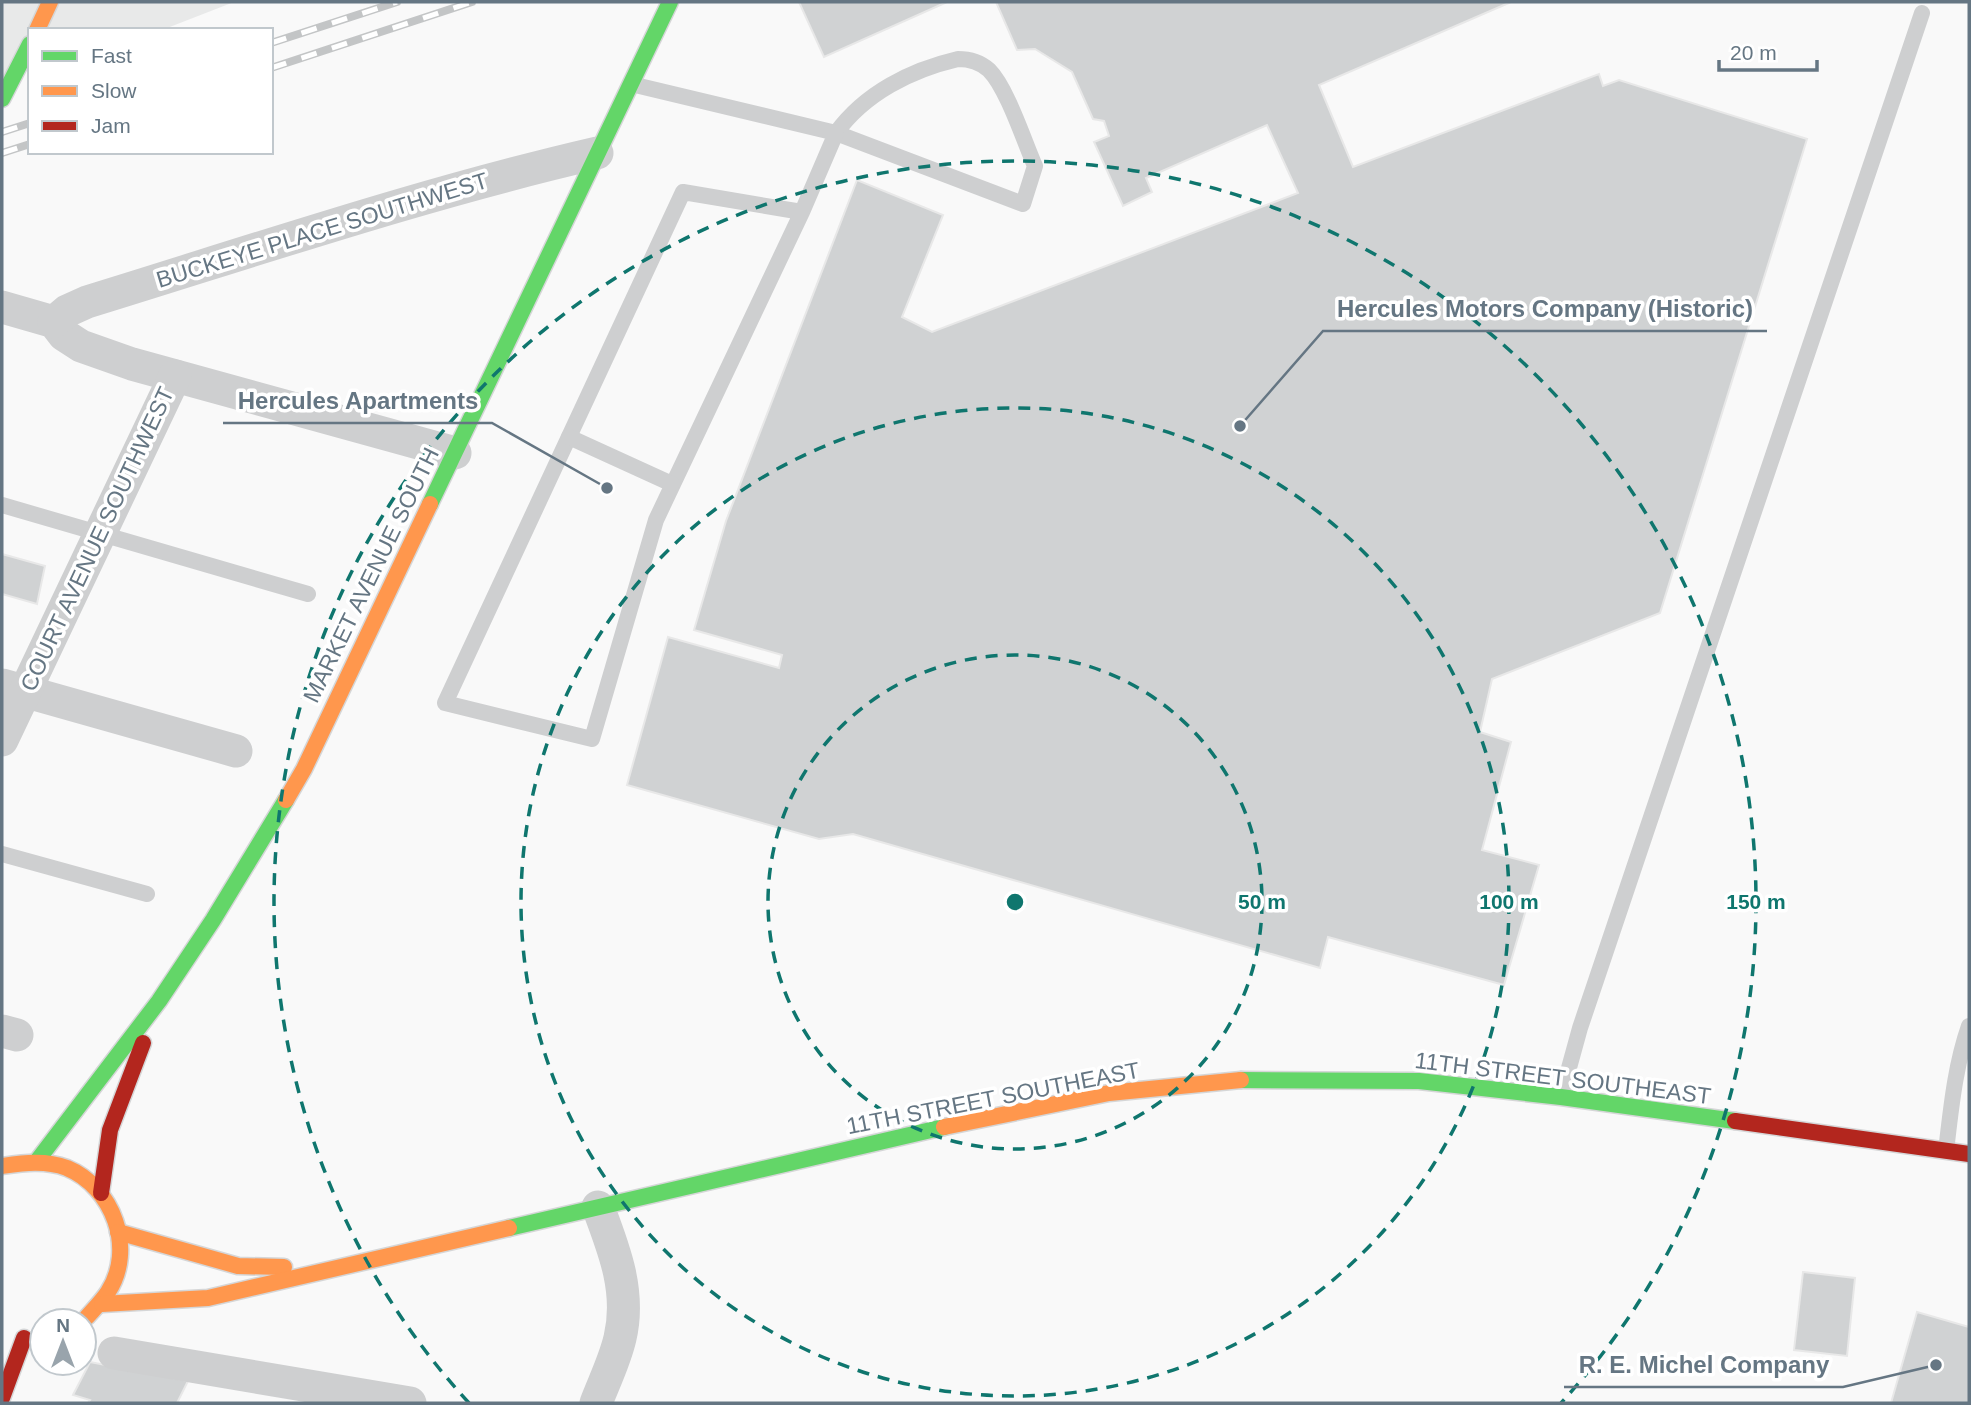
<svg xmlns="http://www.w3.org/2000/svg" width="1971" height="1405" font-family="Arial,sans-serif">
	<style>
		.built { fill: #e8e9e9 }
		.building { fill: #d0d2d3; stroke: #e8e8e8; stroke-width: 2 }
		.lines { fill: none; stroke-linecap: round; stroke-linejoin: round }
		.fast-casing { stroke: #d5d6d7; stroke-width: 19 }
		.slow-casing { stroke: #d5d6d7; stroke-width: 19 }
		.jam-casing { stroke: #d5d6d7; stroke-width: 19 }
		.lane { stroke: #cecfd0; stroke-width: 16 }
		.street { stroke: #cecfd0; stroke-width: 33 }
		.fast { stroke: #63d668; stroke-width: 16 }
		.slow { stroke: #ff974d; stroke-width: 16 }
		.jam { stroke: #b3261e; stroke-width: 16 }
		.rail-casing { stroke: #c3c5c6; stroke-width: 8 }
		.rail { stroke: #fff; stroke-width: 5; stroke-dasharray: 16; stroke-linecap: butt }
		.ring { fill: none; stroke: #0f766e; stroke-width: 3.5; stroke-dasharray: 12 9 }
		.labels { text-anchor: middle; stroke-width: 7; stroke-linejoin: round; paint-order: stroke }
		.street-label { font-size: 23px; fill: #657683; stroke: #fff }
		.centre { fill: #0f766e; stroke: #fff; stroke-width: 3.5 }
		.ring-label { font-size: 21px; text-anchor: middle; font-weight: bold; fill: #0f766e; stroke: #fff; stroke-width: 7; stroke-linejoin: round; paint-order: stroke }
		.leader { fill: none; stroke: #657683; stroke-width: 2.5 }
		.callout-dot { fill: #657683; stroke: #fff; stroke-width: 2.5 }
		.callout-label { font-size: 24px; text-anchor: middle; font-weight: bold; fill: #657683; stroke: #fff; stroke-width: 7; stroke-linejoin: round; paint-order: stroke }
	</style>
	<rect width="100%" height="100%" fill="#f9f9f9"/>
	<!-- built -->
	<polygon class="built" points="2,2 234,2 162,30 30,30 2,93"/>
	<!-- building -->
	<g class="building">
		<polygon points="799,2 947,2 824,57"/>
		<polygon points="996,2 1511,2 1319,85 1353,167 1599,74 1603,86 1619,80 1807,139 1660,613 1492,679 1480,732 1511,742 1482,850 1539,865 1504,985 1328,937 1320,968 853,834 819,839 627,785 668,637 779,668 782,655 694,630 726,521 857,180 943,215 902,317 932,332 1298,193 1267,125 1146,178 1152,192 1123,206 1094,142 1109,136 1104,121 1093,119 1072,72 1035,49 1017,50"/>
		<polygon points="2,554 45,566 37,604 2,594"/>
		<polygon points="1803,1272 1855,1278 1847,1356 1794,1350"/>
		<polygon points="1917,1312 1969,1327 1969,1403 1891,1403"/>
		<polygon points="90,1362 188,1381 177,1403 88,1403 90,1400 73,1395"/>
	</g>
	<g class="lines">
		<defs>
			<g id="fast">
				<polyline points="2,99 30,44"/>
				<polyline points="430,504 670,2"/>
				<polyline points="1241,1080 1419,1081 1561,1097 1735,1121"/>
				<polyline points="37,1161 159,1001 213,920 286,800"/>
				<polyline points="509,1228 944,1127"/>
			</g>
			<g id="slow">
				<polyline points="37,30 50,2"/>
				<polyline points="286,800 304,769 430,504"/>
				<polyline points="944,1127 1109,1093 1241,1080"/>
				<path d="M2 1166C24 1163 45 1160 67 1168 113 1187 136 1249 108 1292 102 1301 94 1309 87 1317"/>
				<polyline points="118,1232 238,1266 284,1267"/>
				<polyline points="102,1304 208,1298 509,1228"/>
			</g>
			<g id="jam">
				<polyline points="1735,1121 1969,1154"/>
				<polyline points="101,1193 110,1130 143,1043"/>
				<polyline points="2,1398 24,1338"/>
			</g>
		</defs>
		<!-- fast casing -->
		<use href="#fast" class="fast-casing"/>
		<!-- slow casing -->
		<use href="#slow" class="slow-casing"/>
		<!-- jam casing -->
		<use href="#jam" class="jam-casing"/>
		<!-- lane -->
		<g class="lane">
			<path d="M958 59C969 59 980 62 989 70 1007 88 1024 141 1035 166L1023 204 836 133C865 93 911 70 958 59Z"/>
			<polyline points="631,84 836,133 802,212 656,520 592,739 445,703 683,192 802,212"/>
			<polyline points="569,437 672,484"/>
			<polyline points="2,505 308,594"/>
			<polyline points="2,854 147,894"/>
			<polyline points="1561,1097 1580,1028 1922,13"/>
			<path d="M1946 1151C1951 1109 1955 1066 1969 1026"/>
		</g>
		<!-- street -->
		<g class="street">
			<polyline points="2,307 54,322 64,335 81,346 132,364 455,453"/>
			<path d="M54 322 67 311 87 302C256 250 424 193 597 153"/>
			<polyline points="2,685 236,751"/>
			<polyline points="2,740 175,376"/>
			<polyline points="2,1031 17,1035"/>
			<polyline points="114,1353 410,1403"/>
			<path d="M596 1403C604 1382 615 1360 620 1338 631 1292 614 1249 598 1207"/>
		</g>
		<!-- fast -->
		<use href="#fast" class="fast"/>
		<!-- slow -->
		<use href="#slow" class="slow"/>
		<!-- jam -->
		<use href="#jam" class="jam"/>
		<defs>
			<g id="rail">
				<polyline points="271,43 397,2"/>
				<polyline points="271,68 472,2"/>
				<polyline points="2,132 30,123"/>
				<polyline points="2,153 30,144"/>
			</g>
		</defs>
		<!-- rail casing -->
		<use href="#rail" class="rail-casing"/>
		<!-- rail -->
		<use href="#rail" class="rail"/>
	</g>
	<!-- distance rings -->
	<g class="ring">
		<circle cx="1015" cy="902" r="247"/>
		<circle cx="1015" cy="902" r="494"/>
		<path d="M469 1403A741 741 0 1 1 1561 1403"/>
	</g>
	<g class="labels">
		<!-- street labels -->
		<g class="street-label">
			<text transform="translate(322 230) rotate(-17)" y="8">BUCKEYE PLACE SOUTHWEST</text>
			<text transform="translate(97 539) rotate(-65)" y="8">COURT AVENUE SOUTHWEST</text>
			<text transform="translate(371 575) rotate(-64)" y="8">MARKET AVENUE SOUTH</text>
			<text transform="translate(1563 1078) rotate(7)" y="8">11TH STREET SOUTHEAST</text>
			<text transform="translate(993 1098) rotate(-11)" y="8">11TH STREET SOUTHEAST</text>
		</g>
	</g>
	<circle cx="1015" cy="902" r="10" class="centre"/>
	<g class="ring-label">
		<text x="1262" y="909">50 m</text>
		<text x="1509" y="909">100 m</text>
		<text x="1756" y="909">150 m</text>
	</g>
	<!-- callouts -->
	<path class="leader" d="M1240 426L1323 331H1767M607 488L492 423H223M1936 1365L1843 1387H1564"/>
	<g class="callout-dot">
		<circle cx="1240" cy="426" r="7"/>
		<circle cx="607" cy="488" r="7"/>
		<circle cx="1936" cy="1365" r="7"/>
	</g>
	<g class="callout-label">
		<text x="1545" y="317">Hercules Motors Company (Historic)</text>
		<text x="358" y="409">Hercules Apartments</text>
		<text x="1704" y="1373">R. E. Michel Company</text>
	</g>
	<!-- border -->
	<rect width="1971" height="1405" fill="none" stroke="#657683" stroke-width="7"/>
	<!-- legend -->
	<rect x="28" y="28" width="245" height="126" fill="#ffffff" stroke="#c1c8cd" stroke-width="2"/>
	<rect x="42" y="51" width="35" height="10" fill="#63d668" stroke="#c1c8cd" stroke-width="2"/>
	<text x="91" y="63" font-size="21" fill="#657683">Fast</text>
	<rect x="42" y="86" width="35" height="10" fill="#ff974d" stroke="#c1c8cd" stroke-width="2"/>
	<text x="91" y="98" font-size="21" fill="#657683">Slow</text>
	<rect x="42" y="121" width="35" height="10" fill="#b3261e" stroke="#c1c8cd" stroke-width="2"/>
	<text x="91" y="133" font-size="21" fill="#657683">Jam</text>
	<!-- north arrow -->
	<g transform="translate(63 1342)"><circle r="33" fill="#ffffff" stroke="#c1c8cd" stroke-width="2"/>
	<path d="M0-5L12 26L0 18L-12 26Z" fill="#99a4ac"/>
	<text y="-10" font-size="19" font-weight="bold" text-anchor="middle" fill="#657683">N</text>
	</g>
	<!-- scale -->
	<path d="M1719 60v10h98v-10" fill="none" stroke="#657683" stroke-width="3.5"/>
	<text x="1730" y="60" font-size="21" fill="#657683" stroke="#ffffff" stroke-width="5" paint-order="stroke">20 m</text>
</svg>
